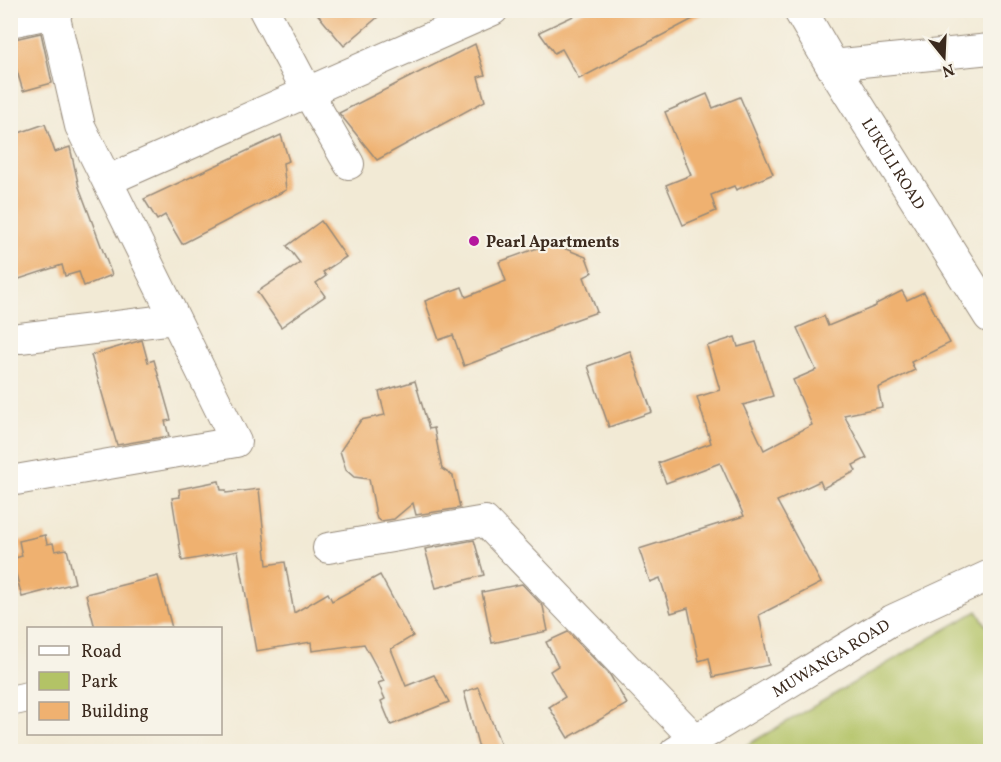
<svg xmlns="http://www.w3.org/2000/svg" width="1001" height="762" font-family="Vollkorn,serif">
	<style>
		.green { fill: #b3c366; stroke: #777642; stroke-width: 1.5 }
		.building { fill: #efb170 }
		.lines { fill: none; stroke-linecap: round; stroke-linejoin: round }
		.street-casing { stroke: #968a7a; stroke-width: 32 }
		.secondary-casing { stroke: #968a7a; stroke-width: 35 }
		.street { stroke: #fff; stroke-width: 30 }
		.secondary { stroke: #fff; stroke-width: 33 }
		.poi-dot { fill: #b5179e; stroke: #f7f3e8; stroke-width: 2 }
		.labels { text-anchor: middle; stroke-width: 4.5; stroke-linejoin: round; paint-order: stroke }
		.street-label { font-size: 16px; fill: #3b2a1e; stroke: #f7f3e8 }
		.poi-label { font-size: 16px; font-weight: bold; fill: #3b2a1e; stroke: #f7f3e8; text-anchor: start }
	</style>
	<rect width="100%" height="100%" fill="#f7f3e8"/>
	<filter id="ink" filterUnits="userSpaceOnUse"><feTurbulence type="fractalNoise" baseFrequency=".0167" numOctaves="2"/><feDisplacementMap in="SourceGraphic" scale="12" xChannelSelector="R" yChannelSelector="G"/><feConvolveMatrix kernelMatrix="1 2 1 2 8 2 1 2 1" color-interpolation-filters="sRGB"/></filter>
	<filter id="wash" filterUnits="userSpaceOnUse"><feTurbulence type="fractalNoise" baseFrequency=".008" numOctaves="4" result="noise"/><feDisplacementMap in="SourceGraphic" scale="24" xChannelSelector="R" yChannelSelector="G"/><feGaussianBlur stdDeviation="1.35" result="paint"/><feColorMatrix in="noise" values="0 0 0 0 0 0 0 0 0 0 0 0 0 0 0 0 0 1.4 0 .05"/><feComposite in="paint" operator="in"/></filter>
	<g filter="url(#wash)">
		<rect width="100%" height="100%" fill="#f2ead5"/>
		<!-- green -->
		<polygon class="green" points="977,611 990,631 990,751 751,752 747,745"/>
		<g id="blocks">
			<!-- building -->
			<g class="building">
				<polygon points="314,10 386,10 344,46"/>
				<polygon points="586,10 710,10 579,79 562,49 554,53 539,32"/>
				<polygon points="41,33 52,83 23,91 10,48 10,40"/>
				<polygon points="475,44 485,75 478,77 485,101 377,160 339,113"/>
				<polygon points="707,94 713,108 740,97 773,174 736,190 734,186 711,195 716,211 683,225 666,185 691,175 665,112"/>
				<polygon points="45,124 55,152 70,147 79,187 112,275 84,286 79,272 65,276 62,265 10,282 10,136"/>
				<polygon points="281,135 289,161 283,163 286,190 182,244 165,215 157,220 144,199"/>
				<polygon points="321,221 346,257 323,272 326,276 316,283 325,296 281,327 257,292 300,263 287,246"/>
				<polygon points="551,243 586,257 592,273 584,277 597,312 552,328 552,330 503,349 504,351 464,366 453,335 439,340 425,301 462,287 466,297 506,281 499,262"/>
				<polygon points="902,291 907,300 924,292 950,343 911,362 915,370 878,388 882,407 844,415 867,458 853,465 856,471 823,488 820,481 777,501 821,583 759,615 769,665 713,677 709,658 699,661 688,608 671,613 660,578 650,582 639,549 744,516 720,463 666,483 658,463 711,443 697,397 720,390 707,346 735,337 738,347 756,342 773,396 743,405 764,450 812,425 793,380 816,370 797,328 824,316 828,326 876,306 876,304"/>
				<polygon points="142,340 148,362 154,360 171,420 165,421 169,436 117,445 91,355"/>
				<polygon points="630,351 652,412 609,427 588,366"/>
				<polygon points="415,381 429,429 434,428 442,469 453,476 460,508 416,515 413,503 394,519 381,521 377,519 375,512 375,509 369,479 354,477 346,470 340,451 361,420 385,415 379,392"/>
				<polygon points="219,481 221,490 226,490 226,493 259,489 267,565 285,562 294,613 328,593 332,601 380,575 413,636 391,649 406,686 434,675 449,702 391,725 381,701 385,699 378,683 384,681 364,644 312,651 311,642 256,651 238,551 182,561 172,498 180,497 179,489"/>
				<polygon points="45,535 47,544 53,543 55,551 67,549 75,583 22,597 12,559 22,556 19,541"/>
				<polygon points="474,540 484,575 436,588 425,549"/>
				<polygon points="158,576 172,628 95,628 86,594"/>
				<polygon points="522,584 543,606 548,631 492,643 482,592"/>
				<polygon points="568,632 610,675 627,704 568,738 549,707 565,697 550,671 558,666 546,642"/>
				<polygon points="478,687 504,752 480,752 464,692"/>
			</g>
		</g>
	</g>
	<g filter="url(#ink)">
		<use href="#blocks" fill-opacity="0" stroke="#968a7a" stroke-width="1.5"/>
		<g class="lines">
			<defs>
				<g id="street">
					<polyline points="264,10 308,93 349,164"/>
					<polyline points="10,22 54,13 58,10"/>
					<polyline points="832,65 990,49"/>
					<polyline points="122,174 493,10"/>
					<polyline points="20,338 174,319"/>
					<polyline points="10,481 236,442 80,126 54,13"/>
					<polyline points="328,548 485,521 695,739"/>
					<polyline points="10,701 28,697"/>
					<path id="s1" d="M675 752 892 620 990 575"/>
				</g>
				<g id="secondary">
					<path id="s2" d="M800 10 832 65 990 316"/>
				</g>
			</defs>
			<!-- street casing -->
			<use href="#street" class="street-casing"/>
			<!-- secondary casing -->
			<use href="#secondary" class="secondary-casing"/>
			<!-- street -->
			<use href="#street" class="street"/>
			<!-- secondary -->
			<use href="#secondary" class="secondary"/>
		</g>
	</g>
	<!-- markers -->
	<circle class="poi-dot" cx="474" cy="241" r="6"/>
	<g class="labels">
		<!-- street labels -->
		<g class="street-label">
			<text dy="6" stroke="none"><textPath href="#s2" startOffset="180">LUKULI ROAD</textPath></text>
			<text dy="6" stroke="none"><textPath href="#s1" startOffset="182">MUWANGA ROAD</textPath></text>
		</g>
		<!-- poi labels -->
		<g class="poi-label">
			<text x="486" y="247">Pearl Apartments</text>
		</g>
	</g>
	<!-- margin -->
	<rect width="1001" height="762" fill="none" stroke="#f7f3e8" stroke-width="36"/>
	<!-- legend -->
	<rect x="27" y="627" width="195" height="108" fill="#f7f3e8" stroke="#aca397" stroke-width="1.5"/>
	<rect x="39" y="646" width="30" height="9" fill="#ffffff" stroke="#aca397" stroke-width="1.5"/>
	<text x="81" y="657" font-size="18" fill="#3b2a1e">Road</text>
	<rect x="39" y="672" width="30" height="18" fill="#b3c366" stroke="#aca397" stroke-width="1.5"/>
	<text x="81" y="687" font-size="18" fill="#3b2a1e">Park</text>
	<rect x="39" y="702" width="30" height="18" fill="#efb170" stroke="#aca397" stroke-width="1.5"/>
	<text x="81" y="717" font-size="18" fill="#3b2a1e">Building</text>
	<!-- north arrow -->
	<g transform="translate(944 57) rotate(162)" stroke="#f7f3e8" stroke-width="4.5" paint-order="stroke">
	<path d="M0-4.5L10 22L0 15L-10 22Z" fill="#3b2a1e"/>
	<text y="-9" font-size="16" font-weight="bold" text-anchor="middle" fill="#3b2a1e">N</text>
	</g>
</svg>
